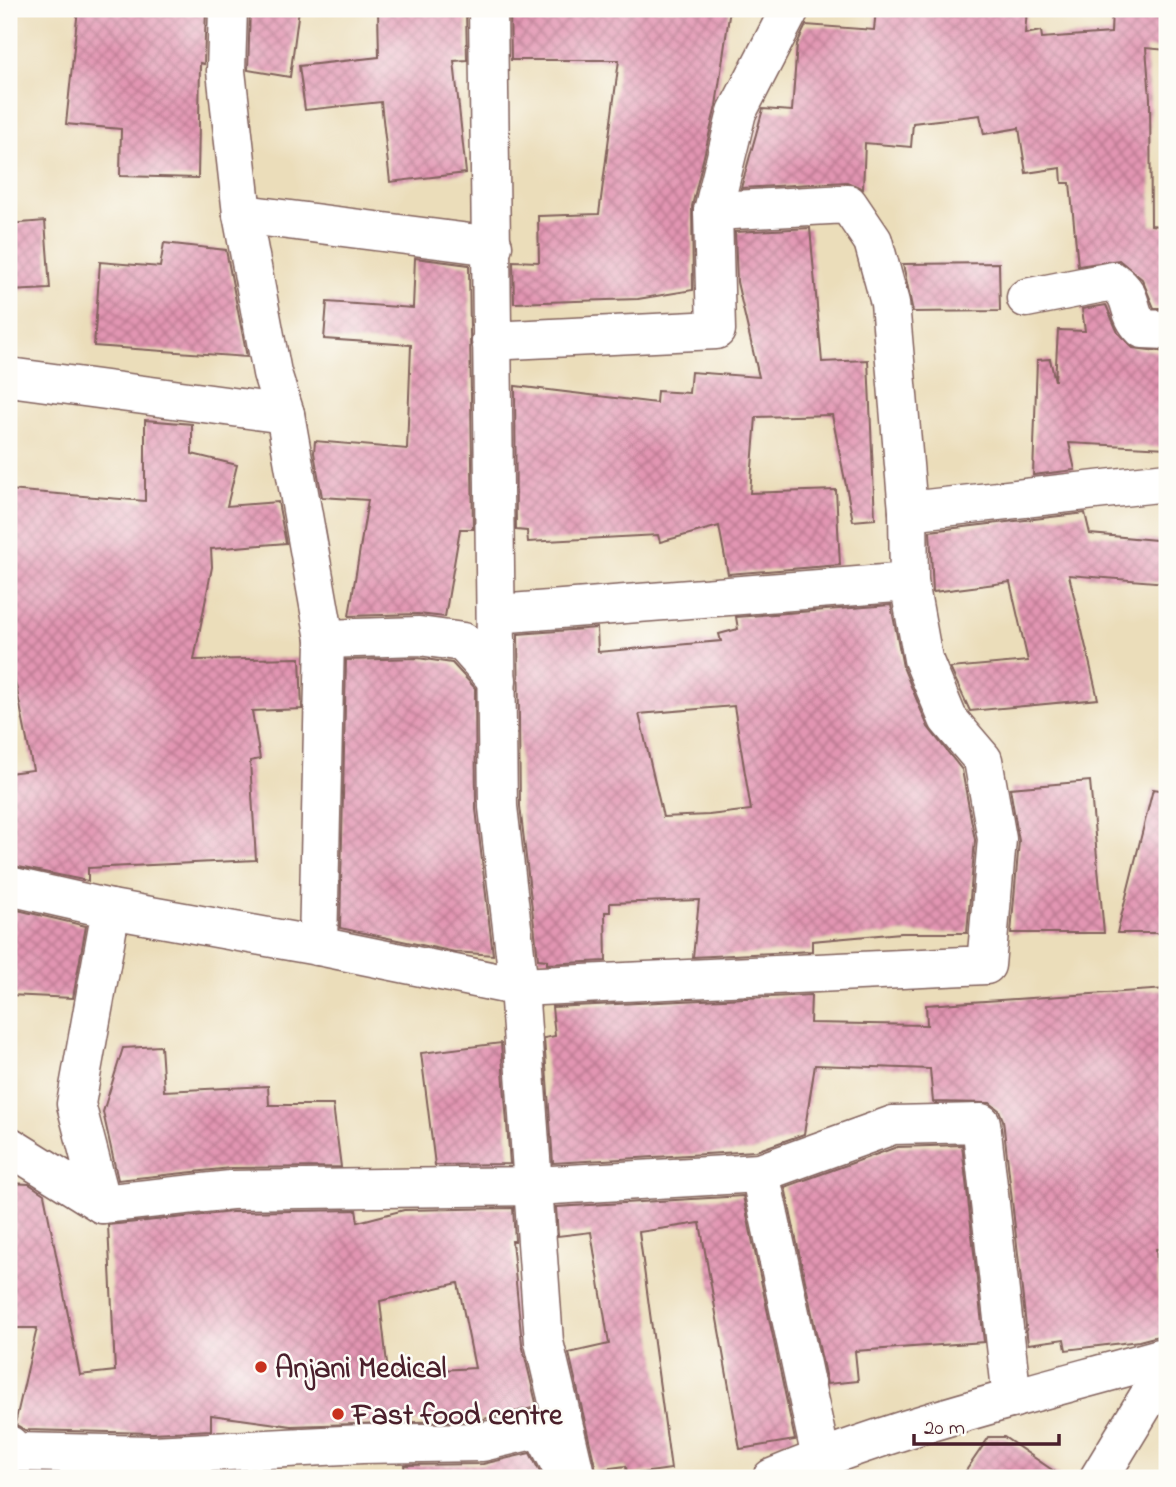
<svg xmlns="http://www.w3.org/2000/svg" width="1176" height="1487" font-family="'Indie Flower',sans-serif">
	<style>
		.building { fill: url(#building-cross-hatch); fill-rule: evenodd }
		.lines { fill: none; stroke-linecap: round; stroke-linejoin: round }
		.minor-casing { stroke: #82625d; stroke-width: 41 }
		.minor { stroke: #fff; stroke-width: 38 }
		.poi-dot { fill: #c8321e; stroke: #fdfcf7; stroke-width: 2.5 }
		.labels { text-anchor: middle; stroke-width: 5; stroke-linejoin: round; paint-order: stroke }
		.poi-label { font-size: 30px; font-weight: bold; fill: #4a1f2b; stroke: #fdfcf7; text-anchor: start }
	</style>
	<defs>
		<pattern id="building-cross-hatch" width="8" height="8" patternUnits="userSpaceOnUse" patternTransform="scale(1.75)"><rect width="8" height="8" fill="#e295b2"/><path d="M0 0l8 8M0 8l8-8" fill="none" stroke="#b97991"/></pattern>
	</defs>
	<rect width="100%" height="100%" fill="#fdfcf7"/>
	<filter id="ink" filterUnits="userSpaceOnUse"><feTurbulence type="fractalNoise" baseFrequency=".0143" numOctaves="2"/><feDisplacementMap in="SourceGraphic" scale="14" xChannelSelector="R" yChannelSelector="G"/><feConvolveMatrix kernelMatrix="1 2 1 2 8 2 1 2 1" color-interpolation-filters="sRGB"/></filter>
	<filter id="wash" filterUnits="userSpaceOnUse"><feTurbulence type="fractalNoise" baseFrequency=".00686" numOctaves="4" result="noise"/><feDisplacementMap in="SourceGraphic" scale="28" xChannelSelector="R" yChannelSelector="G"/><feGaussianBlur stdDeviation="1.57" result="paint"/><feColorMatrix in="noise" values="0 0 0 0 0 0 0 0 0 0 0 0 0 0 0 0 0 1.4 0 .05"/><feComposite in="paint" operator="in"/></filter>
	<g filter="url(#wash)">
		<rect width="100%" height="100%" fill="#ebddba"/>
		<g id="blocks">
			<!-- building -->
			<g class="building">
				<polygon points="78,9 206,9 204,64 200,63 198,178 120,176 121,129 66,124"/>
				<polygon points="250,9 299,9 290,77 248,70"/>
				<polygon points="378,9 466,9 467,60 454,61 466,173 390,182 381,102 305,110 299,66 379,57"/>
				<polygon points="510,9 730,9 716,106 692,206 693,290 638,299 514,303 513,261 539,262 538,216 599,214 619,60 511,60"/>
				<polygon points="876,9 1027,9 1025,34 1041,31 1042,38 1111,33 1112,9 1167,9 1167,50 1146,48 1150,98 1151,225 1167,227 1167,308 1154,308 1142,279 1119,260 1078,266 1070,183 1062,183 1061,168 1026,173 1019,128 984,134 980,115 913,123 911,147 865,143 863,189 847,182 741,188 763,109 792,111 797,44 806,25 874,30"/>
				<polygon points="45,221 50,289 9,291 9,224"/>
				<polygon points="810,228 822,362 868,360 875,519 853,521 832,415 756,417 750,493 836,490 840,565 728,574 719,526 660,542 658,535 528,542 527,531 516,530 515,386 656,403 657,391 689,393 691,372 759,377 737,282 735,232"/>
				<polygon points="164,243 226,250 247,357 94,346 100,262 160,267"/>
				<polygon points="415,258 469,265 473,529 460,529 445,617 418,614 349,616 368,500 322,497 314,453 315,441 407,449 411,345 324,339 327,302 413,308"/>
				<polygon points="999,263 1000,311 913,312 903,264"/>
				<polygon points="1106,305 1118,333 1133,348 1167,352 1167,448 1069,443 1075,470 1033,475 1037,360 1050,359 1055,381 1058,330 1085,331 1082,309"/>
				<polygon points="145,420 192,424 192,454 237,465 227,506 278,502 286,543 211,549 212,567 194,660 300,658 302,709 252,711 260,759 250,761 256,860 88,868 88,881 9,865 9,773 33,770 9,651 9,490 145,501"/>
				<polygon points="1085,513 1090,534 1167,541 1167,583 1069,575 1098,699 970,711 950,668 1028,661 1010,582 933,592 930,531"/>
				<path d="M891 605 903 667 928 727 962 770 975 840 967 933H901L812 941V951L693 957 699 900 610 903V912H605L606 961 547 964V960L538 959 520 806 518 634 597 628 598 652 721 641 719 634 738 629 736 617ZM734 706 751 810 709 815 663 817 639 714Z"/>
				<polygon points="418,658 452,663 475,688 476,809 493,955 455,952 340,928 346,660"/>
				<polygon points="1090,781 1104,933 1011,933 1019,841 1010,788"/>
				<polygon points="1153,789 1167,791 1167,933 1117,933"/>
				<polygon points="9,908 86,926 73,998 9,995"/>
				<polygon points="1167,989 1167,1248 1156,1249 1162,1335 1139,1341 1066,1350 1064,1339 1028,1344 1003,1120 999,1110 990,1103 933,1102 930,1069 815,1065 804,1134 756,1151 553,1163 544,1038 555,1036 552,1007 811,995 810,1023 927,1025 926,1005"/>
				<polygon points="501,1043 510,1164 435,1165 421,1053"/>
				<polygon points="161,1046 164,1091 268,1086 269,1105 333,1105 341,1167 231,1168 118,1180 103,1112 123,1048"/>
				<polygon points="962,1145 984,1342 855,1351 858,1381 827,1384 785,1187 897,1147"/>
				<path d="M9 1183 29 1184 44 1194 80 1375 115 1371 108 1225 232 1212 356 1210 358 1222 404 1210 513 1208 515 1241H512L522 1344 537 1407 479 1420 291 1426 211 1415V1430L153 1433 25 1430 15 1424 37 1328H9ZM458 1283 475 1368 388 1373 380 1301Z"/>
				<polygon points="743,1196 795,1440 740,1449 700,1223 639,1232 671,1469 627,1475 626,1466 596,1470 569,1353 609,1344 591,1232 558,1236 556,1207"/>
				<polygon points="989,1437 1004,1437 1064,1478 961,1478"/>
				<polygon points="530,1453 543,1478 406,1478 404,1465 483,1464"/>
				<polygon points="9,1471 16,1474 180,1475 180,1478 9,1478"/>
			</g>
		</g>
	</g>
	<g filter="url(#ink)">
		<use href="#blocks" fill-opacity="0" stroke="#82625d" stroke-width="2"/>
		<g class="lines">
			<defs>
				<g id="minor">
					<polyline points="228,9 226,71 242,214 272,373 285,414 325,639 318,946"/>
					<polyline points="488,9 498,807 519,987 544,1342 576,1478"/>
					<polyline points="242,214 493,246"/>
					<path d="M1026 298 1113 281C1137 298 1124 310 1143 329L1167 330"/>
					<polyline points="491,341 716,330 713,211 737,112 790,9"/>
					<polyline points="9,377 285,414"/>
					<polyline points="908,511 1167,482"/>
					<polyline points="497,614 909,582 908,511 890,303 873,241 848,204 713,211"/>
					<polyline points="325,639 419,636 463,642 497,680"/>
					<polyline points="9,886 111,909 76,1104 102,1204 9,1146"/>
					<polyline points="111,909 318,946 519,987 986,965 997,839 983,760 948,719 923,659 909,582"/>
					<polyline points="102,1204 231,1190 535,1186 760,1173"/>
					<polyline points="9,1445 16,1452 153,1455 362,1444 482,1442 541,1428 563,1470"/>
					<polyline points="821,1458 760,1173 893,1125 981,1123 1012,1399"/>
					<path d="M772 1478C899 1425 1035 1393 1167 1356"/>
					<polyline points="1099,1478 1167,1366"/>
				</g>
			</defs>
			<!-- minor casing -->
			<use href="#minor" class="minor-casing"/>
			<!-- minor -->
			<use href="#minor" class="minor"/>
		</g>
	</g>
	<!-- markers -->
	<g class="poi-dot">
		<circle cx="261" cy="1367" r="7"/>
		<circle cx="338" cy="1414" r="7"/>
	</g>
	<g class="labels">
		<!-- poi labels -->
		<g class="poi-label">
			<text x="275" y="1377">Anjani Medical</text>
			<text x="352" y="1424">Fast food centre</text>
		</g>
	</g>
	<!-- margin -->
	<rect width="1176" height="1487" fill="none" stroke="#fdfcf7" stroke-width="35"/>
	<!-- scale -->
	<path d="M914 1434v10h145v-10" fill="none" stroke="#4a1f2b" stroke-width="3.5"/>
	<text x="924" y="1434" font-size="21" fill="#4a1f2b" stroke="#fdfcf7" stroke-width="5" paint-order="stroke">20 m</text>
</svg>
